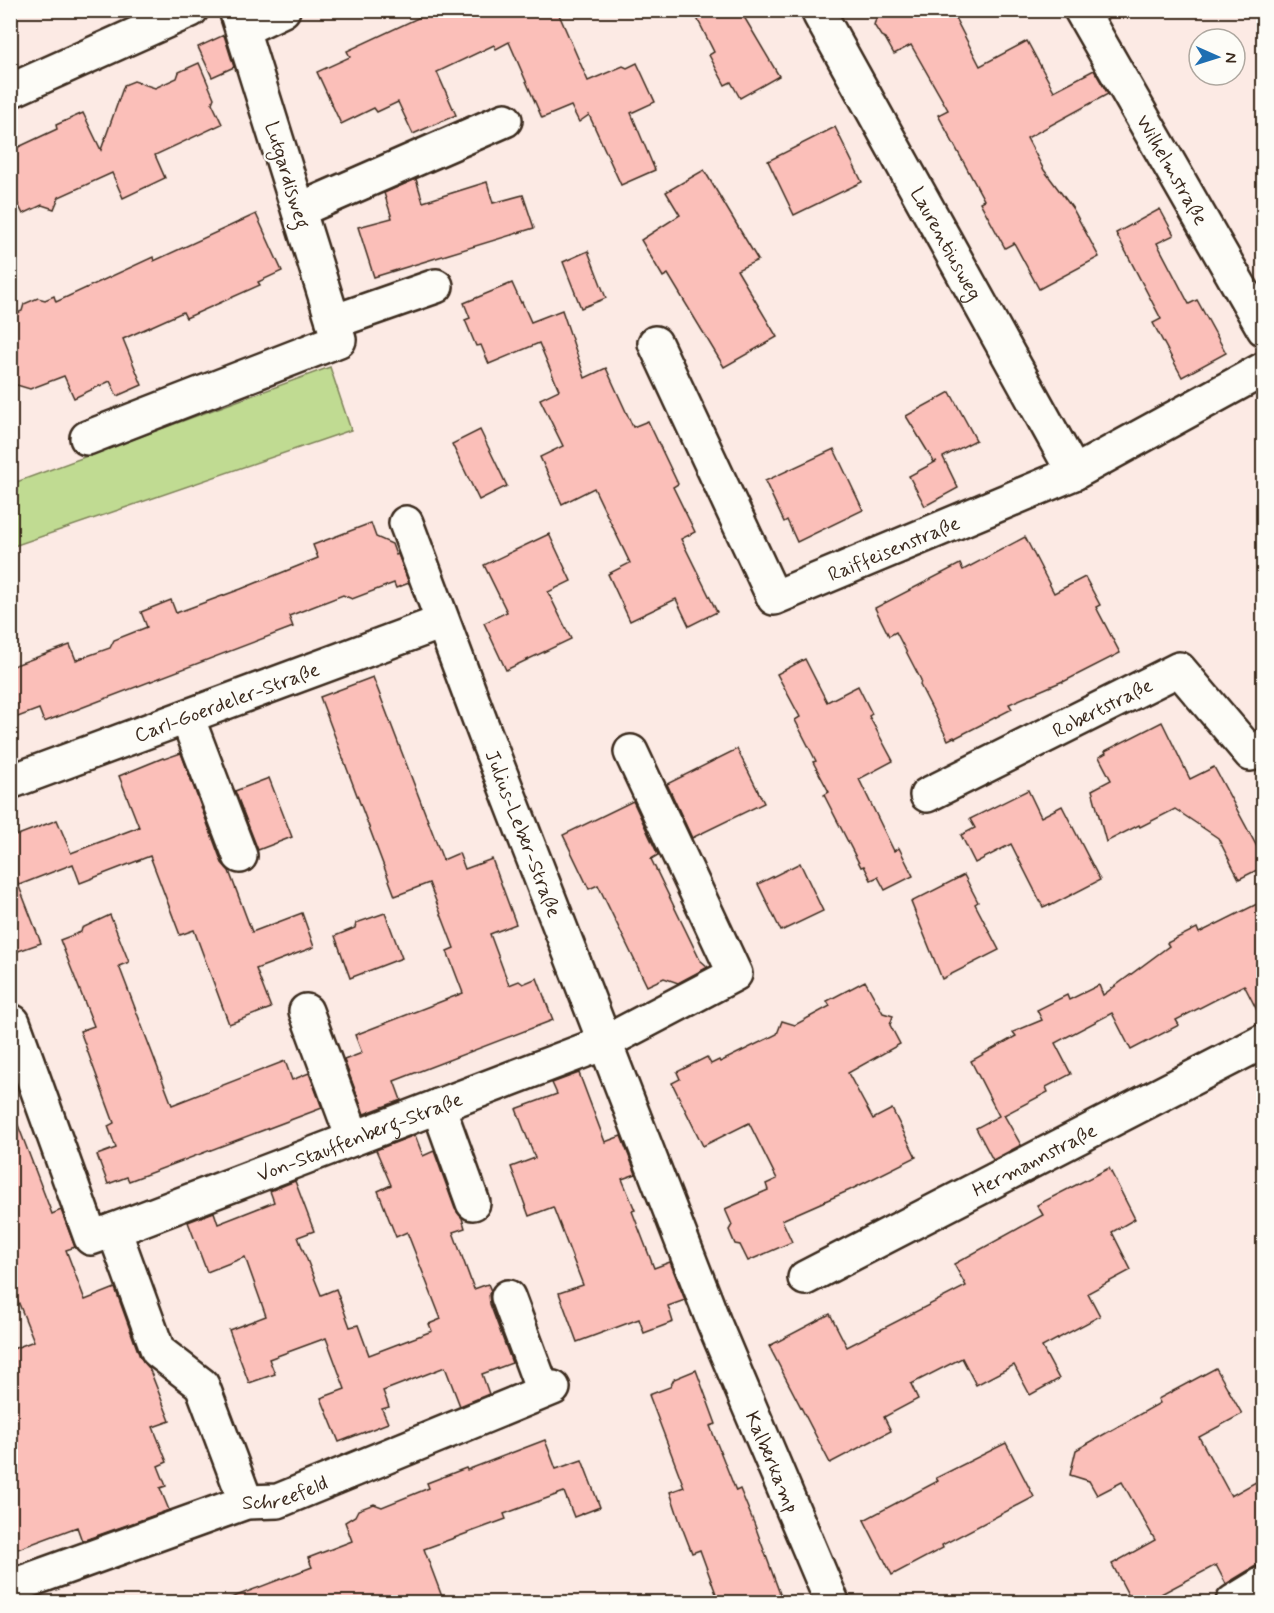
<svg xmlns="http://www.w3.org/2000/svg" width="1274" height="1613" font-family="Mynerve,sans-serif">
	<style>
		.green { fill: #c0db92; stroke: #7e8258; stroke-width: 1.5 }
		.building { fill: #fbbfb9; stroke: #3b2a1e; stroke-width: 1.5 }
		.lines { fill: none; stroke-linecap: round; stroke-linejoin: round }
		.minor-casing { stroke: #3b2a1e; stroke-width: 38 }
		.minor { stroke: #fdfcf7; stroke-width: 33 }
		.labels { text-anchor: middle; stroke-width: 4.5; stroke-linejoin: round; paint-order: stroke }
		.street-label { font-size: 20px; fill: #3b2a1e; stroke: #fdfcf7 }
	</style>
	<rect width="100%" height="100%" fill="#fceae4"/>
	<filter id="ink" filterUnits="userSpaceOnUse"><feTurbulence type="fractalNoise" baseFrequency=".0167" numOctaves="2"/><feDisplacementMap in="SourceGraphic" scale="12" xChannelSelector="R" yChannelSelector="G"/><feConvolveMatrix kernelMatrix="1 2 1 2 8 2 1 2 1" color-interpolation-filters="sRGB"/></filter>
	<g filter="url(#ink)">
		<!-- green -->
		<polygon class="green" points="330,367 351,430 11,547 11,484"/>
		<!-- building -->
		<g class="building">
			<polygon points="435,10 557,10 588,81 623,66 627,68 637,63 655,102 631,113 655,170 621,185 589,115 579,122 571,106 542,118 509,42 496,49 494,45 437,72 456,115 413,134 398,102 377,112 374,108 341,124 317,72 350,57 347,51"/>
			<polygon points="693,10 740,10 779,76 740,98 731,82 725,85 709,55 714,52"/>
			<polygon points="879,10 951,10 980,66 1027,41 1054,91 1094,70 1108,94 1027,138 1044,170 1073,209 1099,257 1039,289 1014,243 1005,248 980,202 984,200 938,115 948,110 911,45 894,54 885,38 881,36 874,25"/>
			<polygon points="224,35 234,67 212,77 198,47"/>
			<polygon points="199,63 214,98 212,103 222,124 155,155 165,178 123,198 112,173 59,197 54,209 42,205 23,214 10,188 10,151 57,129 56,125 83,113 101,150 124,85 134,81 155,88 177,78 179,72"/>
			<polygon points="835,127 862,182 794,215 768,161"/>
			<polygon points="704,170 758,260 737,270 777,337 724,367 668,274 663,277 641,240 680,215 666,192"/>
			<polygon points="416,179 423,202 487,182 493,203 523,195 534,228 374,277 358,227 392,218 384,193"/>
			<polygon points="1160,209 1174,235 1157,243 1189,304 1197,300 1226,353 1182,377 1153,323 1161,319 1116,233"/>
			<polygon points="256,214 282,271 258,282 260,285 186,318 183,312 123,339 142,385 117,396 110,381 74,398 64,376 30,389 10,383 10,316 22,311 24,304 38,298 45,300 54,296 56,302 153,257 154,261"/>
			<polygon points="588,251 606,298 581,308 563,262"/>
			<polygon points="512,283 521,303 522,302 531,322 562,310 585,378 606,368 633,427 648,421 678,484 673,487 695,532 681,539 717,612 689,626 676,599 630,621 608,574 630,563 594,488 562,504 540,457 563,446 540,399 559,390 539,343 489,364 481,345 476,346 465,320 470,318 464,303"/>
			<polygon points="950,392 976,440 943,457 958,488 925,506 909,476 937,461 934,462 906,416"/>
			<polygon points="480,430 507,486 479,500 452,444"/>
			<polygon points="834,449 863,510 797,542 787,520 784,522 765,481"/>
			<polygon points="371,523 376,537 392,544 396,555 398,554 409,583 396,588 394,583 352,599 343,595 289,616 293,627 44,722 39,709 10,720 10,667 70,645 76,660 110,648 114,640 147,627 141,612 171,600 176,613 241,589 318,558 313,545"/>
			<polygon points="549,534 571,581 548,592 571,639 506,670 484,623 507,612 484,565"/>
			<polygon points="1025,537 1054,593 1085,577 1100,605 1096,607 1120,653 1063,682 1063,681 1009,704 1012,709 955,738 954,737 948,740 920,685 921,680 896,632 889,636 875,608 960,564 963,570"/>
			<polygon points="805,659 827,702 858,686 872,714 869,716 893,761 859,779 894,851 899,848 913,876 885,890 878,877 871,880 864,866 861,867 824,795 829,792 813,762 816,761 795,720 800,717 777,674"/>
			<polygon points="373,677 443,860 459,853 465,869 492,859 516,924 490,934 509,985 519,981 523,984 537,978 553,1020 394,1081 401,1100 364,1114 344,1060 362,1053 355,1035 463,993 447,951 454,948 429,883 395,896 320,697"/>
			<polygon points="1162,722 1190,779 1214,767 1263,858 1263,867 1239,879 1218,838 1175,809 1140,827 1139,825 1106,842 1092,790 1111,780 1099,757 1106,753 1105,751"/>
			<polygon points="737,749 764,803 692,838 667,784"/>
			<polygon points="181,753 222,863 229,871 252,932 302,913 314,947 256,969 271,1008 229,1024 194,930 180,935 150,856 80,883 73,864 19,885 10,863 10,838 57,820 71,853 139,827 119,776 163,758 164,759"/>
			<polygon points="269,778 292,837 258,850 235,791"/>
			<polygon points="1028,790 1041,817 1062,806 1100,880 1050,906 1050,904 1043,907 1011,844 975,863 961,835 975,828 970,819"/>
			<polygon points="633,801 658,855 651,859 700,960 708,967 678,983 664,978 647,986 598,885 589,889 563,835"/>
			<polygon points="800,863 823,911 781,931 758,884"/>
			<polygon points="10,871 13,871 41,943 10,954"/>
			<polygon points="964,875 978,902 975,904 999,950 942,979 911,902"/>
			<polygon points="1263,901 1263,1022 1244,985 1176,1020 1179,1025 1131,1050 1112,1013 1055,1043 1071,1074 1046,1087 1048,1092 1004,1115 1021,1145 993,1160 976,1128 999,1116 971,1061 1016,1036 1013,1032 1042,1020 1037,1010 1067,995 1069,1000 1099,985 1103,995 1169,946 1167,943 1197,928 1199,933"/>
			<polygon points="385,913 402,958 350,978 335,936 355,928 356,923"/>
			<polygon points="110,915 129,962 119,966 172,1105 285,1061 292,1080 309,1073 322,1108 129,1181 127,1177 108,1184 97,1155 116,1148 108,1126 114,1123 80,1031 94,1026 60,940 81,932 82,928"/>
			<polygon points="865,981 883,1013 893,1016 890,1025 900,1044 848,1073 873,1119 892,1109 916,1157 850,1190 782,1220 792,1242 748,1261 740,1245 735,1244 729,1230 732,1225 725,1209 768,1190 766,1184 777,1179 749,1123 703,1146 672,1083 680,1079 677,1072 707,1057 711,1064 719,1060 720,1062 777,1034 782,1021 795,1025 830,1006 827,1001"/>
			<polygon points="579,1073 605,1142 621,1136 636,1174 622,1179 635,1210 632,1211 654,1268 670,1262 685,1300 668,1306 673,1322 644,1333 639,1319 577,1342 559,1293 583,1285 553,1207 529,1216 511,1167 535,1158 516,1109 557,1094 552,1083"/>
			<polygon points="10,1112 13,1112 52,1214 61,1210 75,1247 66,1250 85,1300 115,1288 140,1357 149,1368 170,1421 153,1427 167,1462 158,1466 166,1486 160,1488 169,1510 82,1541 77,1527 10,1552 10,1350 34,1341 10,1281"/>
			<polygon points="415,1135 423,1156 434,1151 455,1209 462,1218 465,1228 453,1232 474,1289 488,1284 491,1291 489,1294 490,1304 512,1363 482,1374 489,1394 460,1406 445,1367 383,1391 389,1407 382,1409 388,1423 339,1442 321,1398 345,1389 326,1338 269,1359 275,1374 249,1383 229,1330 266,1316 245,1257 207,1272 188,1222 214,1212 218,1224 274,1202 270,1191 295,1181 314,1231 298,1237 321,1295 336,1289 350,1327 358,1325 369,1355 432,1331 429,1324 441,1319 407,1232 396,1237 378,1191 391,1185 376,1150"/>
			<polygon points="1109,1168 1135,1219 1112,1232 1131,1270 1088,1293 1100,1316 1042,1347 1059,1379 1030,1395 1014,1365 976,1385 962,1358 911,1384 918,1399 884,1417 891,1431 830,1463 769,1346 830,1314 847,1347 966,1286 954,1264 1043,1215 1037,1205"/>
			<polygon points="1216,1368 1242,1414 1199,1437 1231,1496 1263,1478 1263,1564 1254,1567 1226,1584 1216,1565 1146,1602 1132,1602 1112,1564 1155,1540 1122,1482 1097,1495 1089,1481 1070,1475 1076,1450 1160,1403 1158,1399"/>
			<polygon points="696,1370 716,1424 710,1426 736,1491 740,1489 754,1523 783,1602 719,1602 700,1550 692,1553 680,1522 670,1492 684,1487 649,1395 670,1387 674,1379"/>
			<polygon points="545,1440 556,1469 582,1460 600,1507 574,1517 564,1492 504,1514 506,1519 424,1549 444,1602 227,1602 226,1600 312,1567 308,1558 352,1541 345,1522 355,1516 358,1510 374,1504 382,1507 429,1488 427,1483 466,1468 467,1470"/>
			<polygon points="1006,1443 1034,1497 942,1545 943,1548 892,1575 864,1520 938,1481 936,1478"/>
		</g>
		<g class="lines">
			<defs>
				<g id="minor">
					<path id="s1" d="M1081 10 1264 329"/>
					<path id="s2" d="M820 15 1074 473"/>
					<polyline points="243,29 283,10"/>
					<polyline points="10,91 191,10"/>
					<polyline points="299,210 505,120"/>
					<polyline points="333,322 436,286"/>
					<path id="s3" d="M655 343 774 598 1074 473 1264 369"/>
					<polyline points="87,438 339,340 236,10"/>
					<path id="s4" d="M406 523 485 734 714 1323 832 1602"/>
					<polyline points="187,717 240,856"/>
					<path id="s5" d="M10 782 442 622"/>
					<path id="s6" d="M927 795 1179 669 1251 754 1264 746"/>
					<polyline points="306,1011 353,1138"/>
					<polyline points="13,1022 91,1238 114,1230"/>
					<polyline points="438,1106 473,1203"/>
					<path id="s7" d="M805 1278 1264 1041"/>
					<polyline points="508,1297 543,1391"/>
					<path id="s8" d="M246 1502 202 1385 158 1351 114 1230 604 1043 735 974 631 752"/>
					<path id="s9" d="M10 1587 246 1502 278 1501 553 1388"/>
					<polyline points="1233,1602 1264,1583"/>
				</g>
			</defs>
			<!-- minor casing -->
			<use href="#minor" class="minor-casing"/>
			<!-- minor -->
			<use href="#minor" class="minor"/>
		</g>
	</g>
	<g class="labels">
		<!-- street labels -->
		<g class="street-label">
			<text dy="7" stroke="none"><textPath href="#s1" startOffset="184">Wilhelmstraße</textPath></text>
			<text transform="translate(288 175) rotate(73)" y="7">Lutgardisweg</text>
			<text dy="7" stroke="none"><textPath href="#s2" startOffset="261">Laurentiusweg</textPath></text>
			<text dy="7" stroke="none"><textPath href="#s3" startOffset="411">Raiffeisenstraße</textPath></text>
			<text dy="7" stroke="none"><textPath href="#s5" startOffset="231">Carl-Goerdeler-Straße</textPath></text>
			<text dy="7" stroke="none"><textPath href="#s6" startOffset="196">Robertstraße</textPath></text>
			<text dy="7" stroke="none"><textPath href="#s4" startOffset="332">Julius-Leber-Straße</textPath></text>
			<text dy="7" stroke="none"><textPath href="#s8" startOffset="572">Von-Stauffenberg-Straße</textPath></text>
			<text dy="7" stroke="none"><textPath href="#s7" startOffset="258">Hermannstraße</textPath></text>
			<text dy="7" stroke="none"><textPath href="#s4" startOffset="1008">Kalberkamp</textPath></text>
			<text dy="7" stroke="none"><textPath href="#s9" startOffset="291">Schreefeld</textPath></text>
		</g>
	</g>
	<!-- margin -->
	<rect width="1274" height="1613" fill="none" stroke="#fdfcf7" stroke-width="36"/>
	<rect x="18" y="18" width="1238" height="1577" fill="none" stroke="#3b2a1e" stroke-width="2" filter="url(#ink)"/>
	<!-- north arrow -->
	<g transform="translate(1217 57) rotate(93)"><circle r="28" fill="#fdfcf7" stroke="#afa8a0" stroke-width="1.5"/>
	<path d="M0-4.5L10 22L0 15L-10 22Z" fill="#1f6fb2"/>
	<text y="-9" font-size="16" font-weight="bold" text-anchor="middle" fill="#3b2a1e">N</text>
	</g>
</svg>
